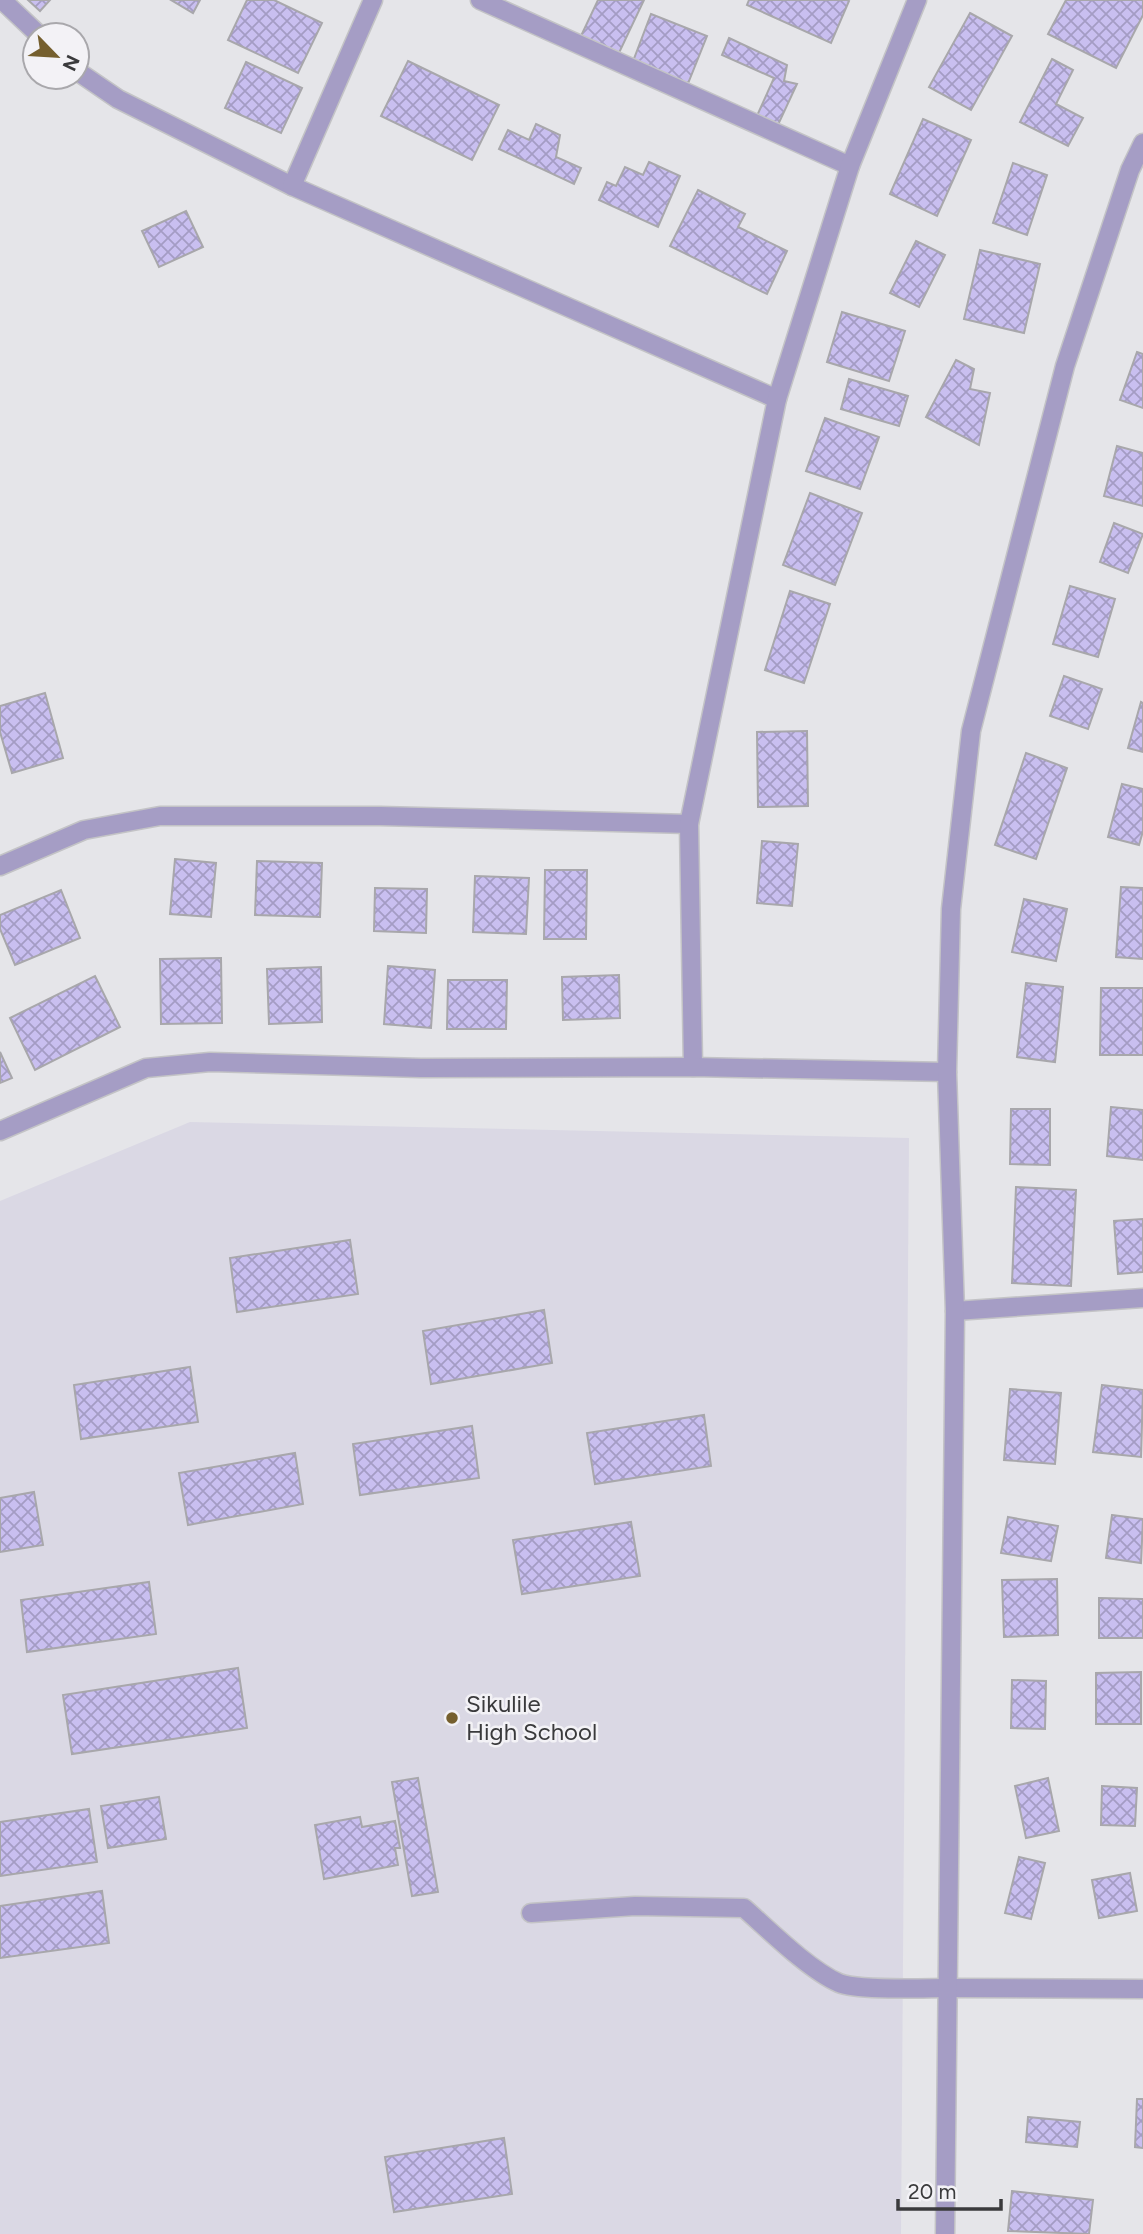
<svg xmlns="http://www.w3.org/2000/svg" width="1143" height="2234" font-family="Figtree,sans-serif">
	<style>
		.built { fill: #dad8e4 }
		.building { fill: url(#building-cross-hatch); stroke: #a8a7ab; stroke-width: 2 }
		.lines { fill: none; stroke-linecap: round; stroke-linejoin: round }
		.lane-casing { stroke: #c3c3c6; stroke-width: 21 }
		.street-casing { stroke: #c3c3c6; stroke-width: 21 }
		.lane { stroke: #a59dc5; stroke-width: 18 }
		.street { stroke: #a59dc5; stroke-width: 18 }
		.poi-dot { fill: #755f2e; stroke: #f3f2f6; stroke-width: 2.5 }
		.labels { text-anchor: middle; stroke-width: 5; stroke-linejoin: round; paint-order: stroke }
		.poi-label { font-size: 24px; fill: #3a3a3c; stroke: #f3f2f6; text-anchor: start }
	</style>
	<defs>
		<pattern id="building-cross-hatch" width="8" height="8" patternUnits="userSpaceOnUse" patternTransform="scale(1.75)"><rect width="8" height="8" fill="#c9bff0"/><path d="M0 0l8 8M0 8l8-8" fill="none" stroke="#a49cc4"/></pattern>
	</defs>
	<rect width="100%" height="100%" fill="#e5e5e9"/>
	<!-- built -->
	<polygon class="built" points="190,1122 909,1138 901,2234 0,2234 0,1201"/>
	<!-- building -->
	<g class="building">
		<polygon points="28,0 50,0 40,11"/>
		<polygon points="171,0 200,0 193,13"/>
		<polygon points="247,0 274,0 322,23 298,73 228,40"/>
		<polygon points="598,0 644,0 618,55 580,38"/>
		<polygon points="749,0 847,0 849,1 831,43 747,5"/>
		<polygon points="1066,0 1143,0 1143,15 1116,68 1048,34"/>
		<polygon points="970,13 1012,36 971,110 929,87"/>
		<polygon points="651,14 707,36 687,86 632,64"/>
		<polygon points="729,38 787,65 784,81 797,84 777,127 756,118 774,78 722,55"/>
		<polygon points="1052,59 1073,70 1056,104 1083,118 1068,146 1020,122"/>
		<polygon points="408,61 499,105 472,160 381,116"/>
		<polygon points="246,62 302,88 281,133 225,108"/>
		<polygon points="923,119 971,140 937,216 890,194"/>
		<polygon points="536,124 560,135 556,157 581,168 574,184 499,149 508,130 529,140"/>
		<polygon points="649,162 680,176 658,227 599,200 607,182 616,186 625,167 643,175"/>
		<polygon points="1013,163 1047,175 1027,235 993,223"/>
		<polygon points="698,190 745,214 738,227 787,251 767,294 670,246"/>
		<polygon points="186,211 203,247 159,267 142,231"/>
		<polygon points="916,241 945,255 919,307 890,293"/>
		<polygon points="980,250 1040,264 1024,333 964,319"/>
		<polygon points="842,312 905,331 889,381 827,362"/>
		<polygon points="1137,352 1143,354 1143,408 1120,400"/>
		<polygon points="956,360 974,369 970,389 990,393 979,445 926,417"/>
		<polygon points="849,379 908,396 899,426 841,409"/>
		<polygon points="825,418 879,437 860,489 806,471"/>
		<polygon points="1117,446 1143,453 1143,506 1104,496"/>
		<polygon points="810,493 862,513 835,585 783,565"/>
		<polygon points="1114,523 1143,534 1128,573 1100,562"/>
		<polygon points="1070,586 1115,599 1098,657 1053,644"/>
		<polygon points="790,591 830,604 804,683 765,670"/>
		<polygon points="1064,676 1102,689 1088,729 1050,716"/>
		<polygon points="45,693 63,758 12,773 0,732 0,706"/>
		<polygon points="1141,702 1143,703 1143,752 1128,748"/>
		<polygon points="807,731 808,806 758,807 757,732"/>
		<polygon points="1026,753 1067,768 1036,859 995,845"/>
		<polygon points="1122,784 1143,789 1143,831 1139,845 1108,837"/>
		<polygon points="762,841 798,844 792,906 757,903"/>
		<polygon points="175,859 216,863 211,917 170,914"/>
		<polygon points="257,861 322,863 320,917 255,915"/>
		<polygon points="545,870 587,870 586,939 544,939"/>
		<polygon points="475,876 529,878 526,934 473,932"/>
		<polygon points="1121,887 1143,888 1143,959 1116,957"/>
		<polygon points="375,888 427,889 426,933 374,931"/>
		<polygon points="61,890 80,938 15,965 0,929 0,915"/>
		<polygon points="1024,899 1067,909 1056,961 1012,952"/>
		<polygon points="221,958 222,1023 161,1024 160,959"/>
		<polygon points="388,966 435,970 431,1028 384,1024"/>
		<polygon points="321,967 322,1022 269,1024 267,969"/>
		<polygon points="619,975 620,1018 563,1020 562,977"/>
		<polygon points="95,976 120,1027 35,1070 10,1018"/>
		<polygon points="448,980 507,980 506,1029 447,1029"/>
		<polygon points="1026,983 1063,987 1055,1062 1017,1057"/>
		<polygon points="1101,988 1143,988 1143,1055 1100,1055"/>
		<polygon points="0,1052 12,1078 0,1083"/>
		<polygon points="1111,1107 1143,1110 1143,1160 1107,1156"/>
		<polygon points="1011,1109 1050,1109 1050,1165 1010,1164"/>
		<polygon points="1016,1187 1076,1190 1071,1286 1012,1283"/>
		<polygon points="1143,1219 1143,1272 1118,1274 1114,1221"/>
		<polygon points="350,1240 358,1294 237,1312 230,1258"/>
		<polygon points="544,1310 552,1363 431,1384 423,1331"/>
		<polygon points="190,1367 198,1422 81,1439 74,1385"/>
		<polygon points="1102,1385 1143,1390 1141,1457 1093,1452"/>
		<polygon points="1010,1389 1061,1393 1055,1464 1004,1460"/>
		<polygon points="704,1415 711,1466 595,1484 587,1433"/>
		<polygon points="472,1426 479,1478 360,1495 353,1444"/>
		<polygon points="295,1453 303,1504 188,1525 179,1473"/>
		<polygon points="34,1492 43,1545 0,1552 0,1498"/>
		<polygon points="1112,1515 1143,1519 1141,1563 1106,1558"/>
		<polygon points="1008,1517 1058,1526 1051,1561 1001,1553"/>
		<polygon points="631,1522 640,1576 522,1594 513,1540"/>
		<polygon points="1057,1579 1058,1635 1004,1637 1002,1580"/>
		<polygon points="149,1582 156,1634 27,1652 21,1600"/>
		<polygon points="1099,1598 1143,1599 1143,1638 1099,1638"/>
		<polygon points="238,1668 247,1728 72,1754 63,1695"/>
		<polygon points="1141,1672 1141,1724 1096,1724 1096,1673"/>
		<polygon points="1012,1680 1046,1681 1045,1729 1011,1728"/>
		<polygon points="418,1778 438,1892 412,1896 392,1782"/>
		<polygon points="1048,1778 1059,1831 1026,1838 1015,1786"/>
		<polygon points="1102,1786 1137,1788 1135,1826 1101,1825"/>
		<polygon points="159,1797 166,1839 108,1848 101,1806"/>
		<polygon points="89,1809 97,1862 0,1876 0,1822"/>
		<polygon points="360,1817 362,1827 395,1821 400,1848 395,1848 398,1865 324,1879 315,1825"/>
		<polygon points="1019,1857 1045,1863 1031,1919 1005,1913"/>
		<polygon points="1130,1873 1137,1911 1099,1918 1092,1880"/>
		<polygon points="102,1891 109,1943 0,1958 0,1906"/>
		<polygon points="1137,2099 1143,2099 1143,2148 1135,2147"/>
		<polygon points="1028,2117 1080,2122 1077,2147 1026,2142"/>
		<polygon points="504,2138 512,2194 394,2212 385,2157"/>
		<polygon points="1012,2191 1093,2200 1089,2234 1008,2231"/>
	</g>
	<g class="lines">
		<defs>
			<path id="lane" d="M531 1913 635 1906 744 1908C769 1930 809 1970 839 1983 858 1991 924 1988 948 1988"/>
			<g id="street">
				<polyline points="2,0 39,35"/>
				<polyline points="480,0 850,166"/>
				<polyline points="77,71 118,99 292,186 777,399"/>
				<polyline points="292,186 373,0"/>
				<polyline points="0,866 84,830 160,816 380,816 689,824"/>
				<polyline points="693,1067 689,824 777,399 850,166 917,0"/>
				<polyline points="0,1131 146,1068 210,1062 421,1068 693,1067 947,1072"/>
				<polyline points="955,1311 1143,1298"/>
				<polyline points="948,1988 1143,1989"/>
				<polyline points="945,2234 955,1311 947,1072 951,909 971,731 1065,366 1130,170 1143,143"/>
			</g>
		</defs>
		<!-- lane casing -->
		<use href="#lane" class="lane-casing"/>
		<!-- street casing -->
		<use href="#street" class="street-casing"/>
		<!-- lane -->
		<use href="#lane" class="lane"/>
		<!-- street -->
		<use href="#street" class="street"/>
	</g>
	<!-- markers -->
	<circle class="poi-dot" cx="452" cy="1718" r="7"/>
	<g class="labels">
		<!-- poi labels -->
		<g class="poi-label">
			<text x="466" y="1712">Sikulile<tspan x="466" dy="28">High School</tspan></text>
		</g>
	</g>
	<!-- north arrow -->
	<g transform="translate(56 56) rotate(115)"><circle r="33" fill="#f3f2f6" stroke="#a9a8ac" stroke-width="2"/>
	<path d="M0-5L12 26L0 18L-12 26Z" fill="#755f2e"/>
	<text y="-10" font-size="19" font-weight="bold" text-anchor="middle" fill="#3a3a3c">N</text>
	</g>
	<!-- scale -->
	<path d="M898 2199v10h103v-10" fill="none" stroke="#3a3a3c" stroke-width="3.5"/>
	<text x="908" y="2199" font-size="21" fill="#3a3a3c" stroke="#f3f2f6" stroke-width="5" paint-order="stroke">20 m</text>
</svg>
